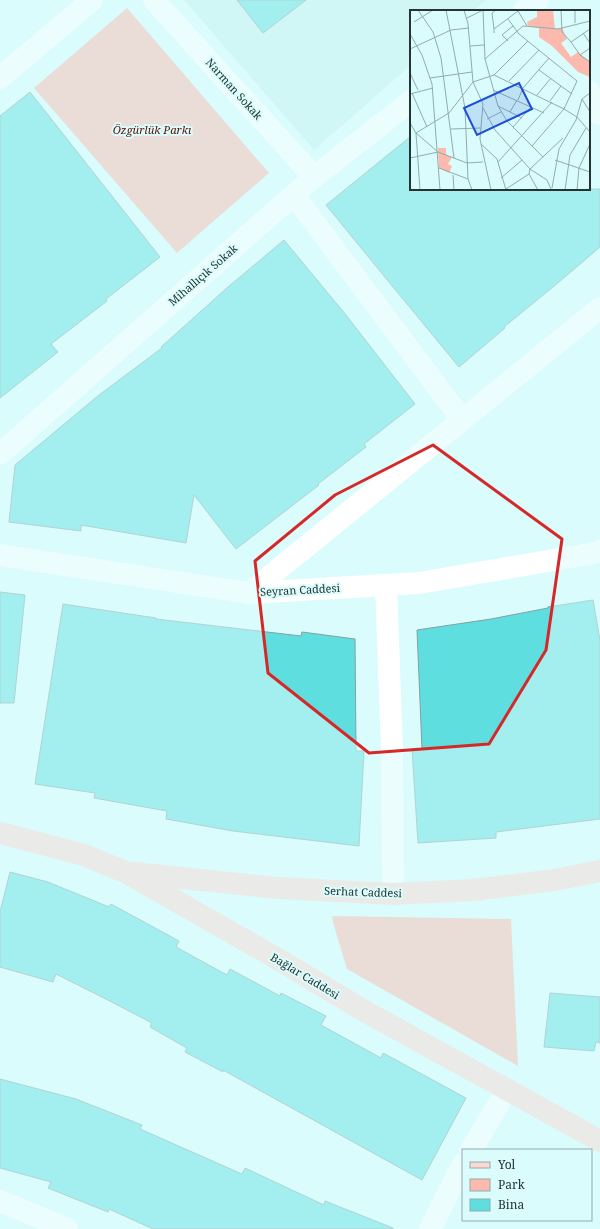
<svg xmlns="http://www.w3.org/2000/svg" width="600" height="1229" font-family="'Noto Serif',serif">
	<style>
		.built { fill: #c4eff0 }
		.green { fill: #fcb9ad }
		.building { fill: #5fdee0; stroke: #81a1a1 }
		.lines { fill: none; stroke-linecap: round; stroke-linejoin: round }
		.street { stroke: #fff; stroke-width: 22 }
		.secondary { stroke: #fdd7d1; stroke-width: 22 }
		.marked { fill: none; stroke: #d62828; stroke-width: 3; stroke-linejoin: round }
		.labels { text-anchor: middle; stroke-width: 4; stroke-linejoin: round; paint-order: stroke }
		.street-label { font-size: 11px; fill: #263333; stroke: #dafcfc }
		.park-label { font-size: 11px; font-style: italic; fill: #5c0c05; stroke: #dafcfc }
		.inset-road { fill: none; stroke: #92acac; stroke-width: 1 }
		.view { fill: #1d4ed8; fill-opacity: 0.15; stroke: #1d4ed8; stroke-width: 2 }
		.inset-edge { fill: none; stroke: #263333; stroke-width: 2 }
	</style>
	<rect width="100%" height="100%" fill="#dafcfc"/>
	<!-- built -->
	<polygon class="built" points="184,0 486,0 473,11 411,11 411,65 314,150"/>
	<!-- green -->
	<g class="green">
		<polygon points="127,8 269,173 177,253 34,88"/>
		<polygon points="332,916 511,919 518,1066 347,969 334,926"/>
	</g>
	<!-- building -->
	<g class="building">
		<polygon points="237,0 306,0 263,33"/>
		<polygon points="30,92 160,257 106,299 107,301 51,344 58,352 0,398 0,116"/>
		<polygon points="411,136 411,189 600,189 600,247 559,282 504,327 505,328 459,367 384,276 326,205"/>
		<polygon points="284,240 346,315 415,404 364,444 366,447 318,484 319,485 236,549 194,495 186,543 81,525 81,531 9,522 15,465 99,395 162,348 161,347 228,287"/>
		<polygon points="0,592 25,595 14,703 0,703"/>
		<polygon points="593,600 600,640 600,819 496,832 496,838 418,843 412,749 422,749 417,630 491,619 548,608 548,607"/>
		<polygon points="63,604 156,618 156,619 301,636 302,632 355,639 356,751 364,751 359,846 233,831 166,819 167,811 94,798 95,793 35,784"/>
		<polygon points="10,872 48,882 109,907 111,904 179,941 176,947 227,975 230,969 280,996 281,993 326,1016 321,1025 381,1058 383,1053 466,1098 422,1180 223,1070 223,1072 185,1052 187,1048 150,1027 152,1023 102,997 56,974 53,982 0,967 0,912"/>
		<polygon points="550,993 600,997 600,1043 596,1042 594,1051 544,1047"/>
		<polygon points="0,1079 76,1099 142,1125 140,1129 242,1174 245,1168 324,1205 325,1201 393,1228 393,1229 153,1229 109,1209 108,1212 48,1188 51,1182 0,1168"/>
	</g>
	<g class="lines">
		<!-- street -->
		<g class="street">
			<polyline points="154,0 314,177"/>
			<polyline points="524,11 538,0"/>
			<polyline points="0,78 92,0"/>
			<polyline points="589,91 600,114"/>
			<polyline points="294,195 462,420"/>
			<polyline points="0,454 314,177 411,101"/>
			<polyline points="0,555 249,593 419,583 589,554 600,551"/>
			<polyline points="386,585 392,749 393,894"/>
			<polyline points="249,593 600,308"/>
			<polyline points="471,1150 507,1090"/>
			<polyline points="0,1201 67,1229"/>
			<polyline points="430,1229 463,1164"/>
		</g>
		<!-- secondary -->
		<g class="secondary">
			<polyline points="0,833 84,855 125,872 271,955 361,1009 600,1141"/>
			<polyline points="134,873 278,888 393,894 473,890 555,880 600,871"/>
		</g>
	</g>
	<!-- marked area -->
	<path d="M0 0H600V1229H0ZM433 445 562 539 546 650 489 744 369 753 268 673 255 561 335 495Z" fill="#dafcfc" fill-opacity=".55" fill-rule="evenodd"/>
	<path class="marked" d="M433 445 562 539 546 650 489 744 369 753 268 673 255 561 335 495Z"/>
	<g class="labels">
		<!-- street labels -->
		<g class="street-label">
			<text transform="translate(234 89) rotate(48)" y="4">Narman Sokak</text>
			<text transform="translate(203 275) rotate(-41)" y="4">Mihallıçık Sokak</text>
			<text transform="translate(300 590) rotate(-3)" y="4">Seyran Caddesi</text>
			<text transform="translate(363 892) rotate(2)" y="4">Serhat Caddesi</text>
			<text transform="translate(305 976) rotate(31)" y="4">Bağlar Caddesi</text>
		</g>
		<!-- park labels -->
		<g class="park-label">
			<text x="152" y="134">Özgürlük Parkı</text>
		</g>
	</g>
	<!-- overview -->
	<g transform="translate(410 10)">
		<rect width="180" height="180" fill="#dafcfc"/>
		<path d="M127 0H143L145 19 152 18 157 29 151 33 161 47 168 42 180 52V67L168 62 142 36 129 27V18L118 16 117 12 127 7ZM28 138H36V145L42 147 38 154 42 156 39 163 29 158Z" fill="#fcb9ad"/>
		<path class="inset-road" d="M8 0 23 22 31 48 44 148M36 0 55 98 58 169 62 180M54 0 58 14 63 72 73 94 70 129 81 180M73 0 75 49 88 96 97 111 133 147M151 0 152 22 161 32M108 1 117 16M57 8 73 0M98 9 109 24 167 71 154 99 122 136M4 12 23 0M165 13V0M84 19 82 3 86 0M180 19 161 32 170 45 180 52M84 23V19L108 1M173 23 180 33M0 24 12 45 22 74 30 180M98 31 92 25 103 16M60 36 74 35M0 39 41 20 59 18M170 45 180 38M75 49 113 16 148 19 180 11M129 60 162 84M0 63 8 80M84 65 118 31M20 68 62 62M99 71 129 40M83 80 134 103M2 83 17 117M0 84 23 78M127 85 141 68M172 89 180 102M108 90 113 78 139 48M140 91 151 76M88 96 112 108M73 98 85 120 120 159 137 170 141 179M100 102 107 90M77 109 91 102M0 113 6 123 28 142 57 153 73 152M103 117 121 97M41 119 71 118M6 123 39 103 63 72 84 65 154 99 167 107 180 122M6 123 10 180M71 134 87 149 96 180M0 148 28 142M145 150 180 162M88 152 142 92M29 158 58 169M120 159 153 128M120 159 119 164 128 180M43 165 44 180M91 168 112 150M142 178 149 139 166 110 172 89 180 83M96 179 119 164M155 180 160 145 176 118M167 180 169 158 180 134"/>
		<path class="view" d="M109 73 122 99 67 125 54 98Z"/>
		<rect width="180" height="180" class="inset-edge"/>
	</g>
	<!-- legend -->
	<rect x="462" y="1149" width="130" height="72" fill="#dafcfc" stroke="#92acac"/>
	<rect x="470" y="1162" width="20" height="6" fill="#fdd7d1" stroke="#92acac"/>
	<text x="498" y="1169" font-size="12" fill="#263333">Yol</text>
	<rect x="470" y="1179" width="20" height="12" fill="#fcb9ad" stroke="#92acac"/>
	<text x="498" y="1189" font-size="12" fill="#263333">Park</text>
	<rect x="470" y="1199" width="20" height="12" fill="#5fdee0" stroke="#92acac"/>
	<text x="498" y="1209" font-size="12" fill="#263333">Bina</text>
</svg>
